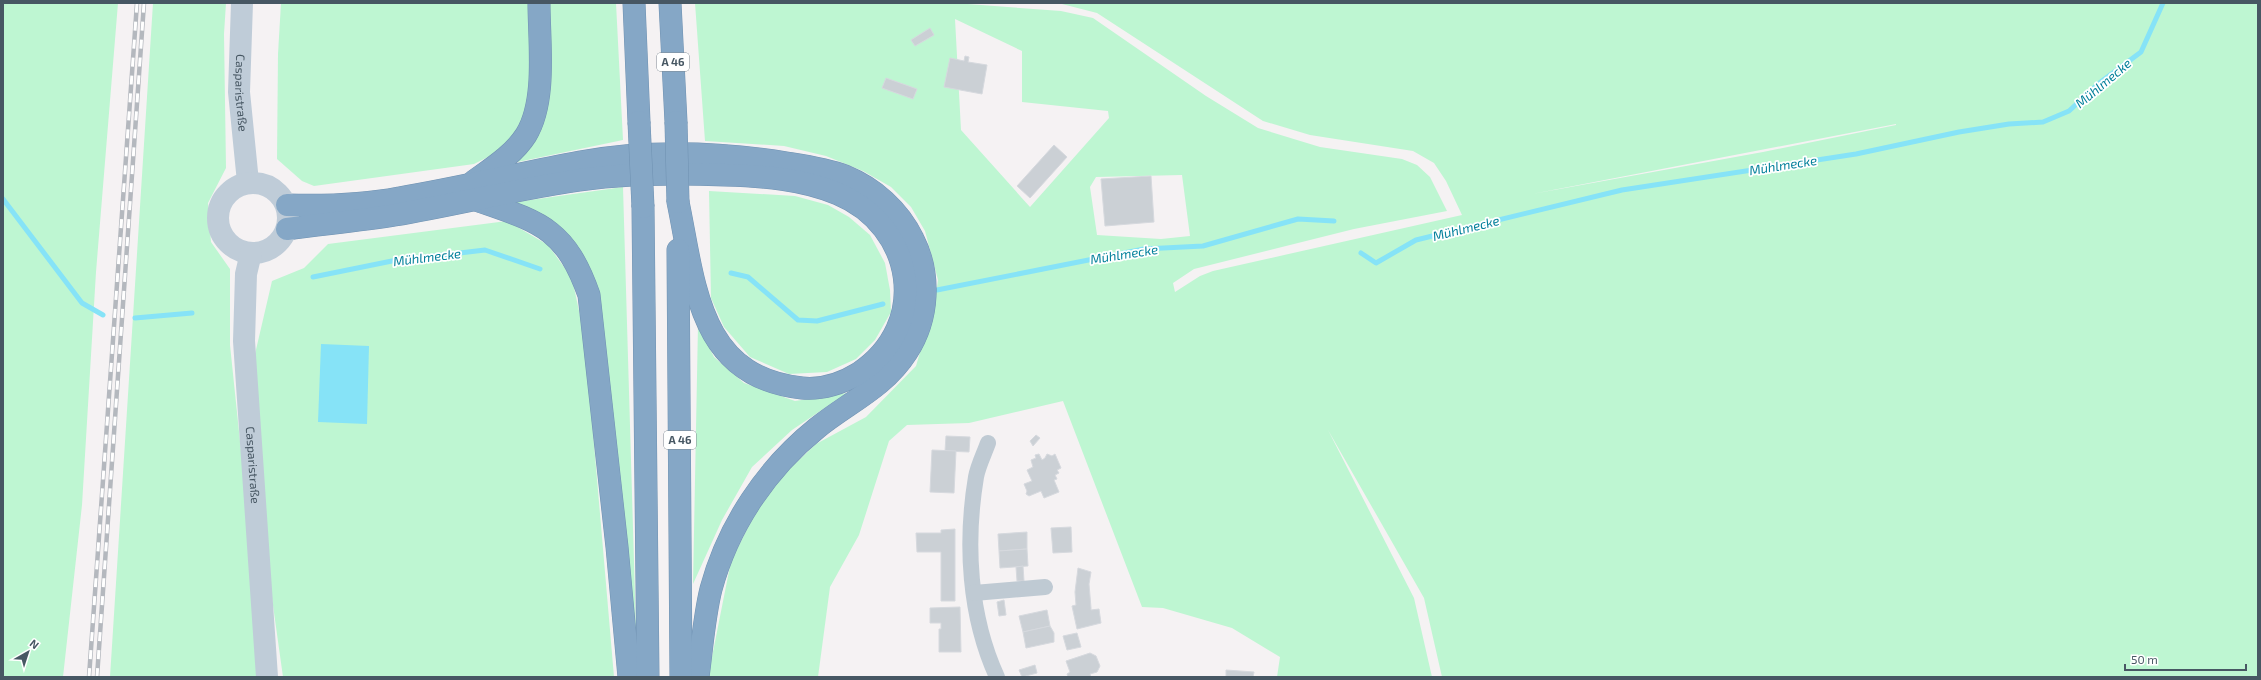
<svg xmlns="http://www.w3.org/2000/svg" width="2261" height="680" font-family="'Exo 2',sans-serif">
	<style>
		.green { fill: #bef6d2; fill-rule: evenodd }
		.water { fill: #86e3f7 }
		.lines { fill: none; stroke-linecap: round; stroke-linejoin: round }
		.stream { stroke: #86e3f7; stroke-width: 5 }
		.building { fill: #cbd0d5; stroke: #d6d9de }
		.highway-casing { stroke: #7092b2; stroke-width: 23 }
		.street { stroke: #bfcad3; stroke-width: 16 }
		.secondary { stroke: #bfccd8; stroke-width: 22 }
		.highway { stroke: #85a7c6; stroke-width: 22 }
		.rail-casing { stroke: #b4b8be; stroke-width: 4.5 }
		.rail { stroke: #fff; stroke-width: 3; stroke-dasharray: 9; stroke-linecap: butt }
		.highway-bridge-casing { stroke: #7092b2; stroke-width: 23; stroke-linecap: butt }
		.highway-bridge { stroke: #85a7c6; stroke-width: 22 }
		.labels { text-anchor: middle; stroke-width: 3.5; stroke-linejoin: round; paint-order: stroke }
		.shield { fill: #fff; stroke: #7e8992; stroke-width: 1 }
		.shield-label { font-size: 11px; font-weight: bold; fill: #475763 }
		.street-label { font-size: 12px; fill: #475763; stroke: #fff }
		.water-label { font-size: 13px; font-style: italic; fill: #03809b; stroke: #fff }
	</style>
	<rect width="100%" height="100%" fill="#f5f2f3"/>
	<!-- green -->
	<g class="green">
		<polygon points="3,3 118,3 96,272 82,505 63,677 3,677"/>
		<polygon points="153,3 226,3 224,34 226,168 208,203 211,242 230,269 230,345 251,547 261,677 110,677"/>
		<polygon points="281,3 530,3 529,97 524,125 506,148 474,164 314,186 302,181 277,159 278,54"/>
		<polygon points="547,3 616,3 623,140 513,163 533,141"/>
		<path d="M695 3H954L1061 11 1093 18 1206 96 1258 128 1320 147 1402 159 1417 165 1430 177 1447 211 1354 229 1194 269 1173 283 1175 292 1200 276 1213 271 1462 215 1446 181 1434 163 1413 151 1310 135 1263 121 1097 13 1062 4 1049 3H2258V677H1442L1424 598 1328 430 1414 598 1432 677H1277L1280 657 1232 628 1163 608 1142 607 1063 401 969 423 907 425 889 441 859 535 830 587 818 677H708L731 561 767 490 816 444 866 417 916 366 935 301 938 280 925 231 911 207 891 187 863 171 826 156 784 146 705 141ZM955 19 1022 51V102L1108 111 1109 118 1030 207 961 130ZM1896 125 1763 152 1532 194 1896 124ZM1182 175 1190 236 1161 239 1097 235 1090 187 1096 177Z"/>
		<polygon points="623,187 637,664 584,264 509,203"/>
		<polygon points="709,191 795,196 828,205 849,217 870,235 885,263 890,290 891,312 875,340 856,359 827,372 789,374 750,357 724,327 711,298"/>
		<polygon points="507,221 548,245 572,278 585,339 614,677 283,677 269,577 255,354 272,281 304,268 328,244"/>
		<polygon points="698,325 714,357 744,383 795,401 847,393 792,430 752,467 722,520 693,584"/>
	</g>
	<!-- water -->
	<polygon class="water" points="321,344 369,346 367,424 318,422"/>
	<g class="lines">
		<!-- stream -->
		<g class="stream">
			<polyline points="3,199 82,303 103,315"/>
			<polyline points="1361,253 1376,263 1416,240 1622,190 1856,154 1959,132 2009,124 2043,122 2069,111 2098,84 2141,52 2163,3"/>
			<polyline points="731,273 748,277 798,320 817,321 883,304"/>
			<polyline points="313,277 392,261 485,250 540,269"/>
			<polyline points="937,290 1144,249 1203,246 1298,219 1334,221"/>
			<polyline points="135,318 192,313"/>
		</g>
	</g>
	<!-- building -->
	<g class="building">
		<polygon points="930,28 934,35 915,46 911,40"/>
		<polygon points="965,56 969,57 968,62 987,65 982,94 944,87 950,58 964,61"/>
		<polygon points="886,78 917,89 913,99 882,88"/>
		<polygon points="1054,145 1067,157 1030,198 1017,186"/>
		<polygon points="1151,176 1154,222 1105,226 1101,179"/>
		<polygon points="1036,435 1040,438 1033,446 1030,441"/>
		<polygon points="946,436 970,437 969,452 945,451"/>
		<polygon points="932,450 956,451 954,493 930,492"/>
		<polygon points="1039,454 1042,460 1045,458 1047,454 1052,456 1055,454 1061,468 1057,470 1059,473 1055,475 1057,479 1054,480 1059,492 1044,498 1041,491 1029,496 1026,494 1027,491 1024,484 1032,481 1027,470 1033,467 1031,460 1036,458 1035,455"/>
		<polygon points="1071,527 1072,552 1053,553 1051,528"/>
		<polygon points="955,529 955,601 941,601 941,552 917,552 916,533 941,533 941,530"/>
		<polygon points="1027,532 1027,549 999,551 998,534"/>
		<polygon points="1027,549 1028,566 1000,568 999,551"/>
		<polygon points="1023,566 1024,581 1017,581 1016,567"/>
		<polygon points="1078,568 1091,572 1089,584 1091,608 1091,610 1099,609 1101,623 1077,629 1072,606 1076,605 1075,592"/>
		<polygon points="1004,600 1006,615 999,616 997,602"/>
		<polygon points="960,607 961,652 939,652 939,629 941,629 941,623 930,623 930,608"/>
		<polygon points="1047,610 1050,626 1023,632 1019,616"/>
		<polygon points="1050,626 1054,633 1054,642 1026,648 1023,632"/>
		<polygon points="1077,633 1081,647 1067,650 1063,636"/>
		<polygon points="1090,653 1096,656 1100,666 1097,672 1090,674 1091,677 1068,677 1067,674 1070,672 1066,661"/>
		<polygon points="1035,665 1037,673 1022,677 1019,670"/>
		<polygon points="1226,670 1254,672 1253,677 1226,677"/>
	</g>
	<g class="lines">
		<defs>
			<g id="highway">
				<polyline points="634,3 639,122"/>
				<polyline points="670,3 676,122"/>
				<path d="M474 181C492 168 514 154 526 135 547 101 539 42 539 3"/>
				<path d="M476 200C539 222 565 227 589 295L617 547 629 677"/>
				<path d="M287 205C324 206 363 205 399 198 460 188 520 173 580 162 648 150 718 152 787 163 806 166 827 169 845 176 874 188 899 210 913 239 931 274 929 318 907 352 884 388 849 402 817 428 766 469 728 526 711 589 704 617 702 648 698 677"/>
				<polyline points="643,207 648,677"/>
				<path d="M287 229C323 224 359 221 395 215 453 205 510 191 567 182 619 173 673 173 725 175 762 176 804 179 838 194 915 226 931 325 859 373 843 383 822 390 802 388 698 377 695 284 678 202"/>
				<polyline points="678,250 681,677"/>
			</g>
		</defs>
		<!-- highway casing -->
		<use href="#highway" class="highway-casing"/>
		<!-- street -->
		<g class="street">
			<path d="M988 443C984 454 978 466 976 477 965 543 969 616 997 677"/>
			<polyline points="974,593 1045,587"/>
		</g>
		<!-- secondary -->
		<g class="secondary">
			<path id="s1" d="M242 3 239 92 248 182"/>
			<circle cx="253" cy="218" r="35"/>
			<path id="s2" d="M251 253 246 274 244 341 267 677"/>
		</g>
		<!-- highway -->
		<use href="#highway" class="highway"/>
		<defs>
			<g id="rail">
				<polyline points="89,677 137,3"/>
				<polyline points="97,677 144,3"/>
			</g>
		</defs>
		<!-- rail casing -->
		<use href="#rail" class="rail-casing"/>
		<!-- rail -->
		<use href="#rail" class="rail"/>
		<defs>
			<g id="highway-bridge">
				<polyline points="639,122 643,207"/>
				<polyline points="676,122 678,202"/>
			</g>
		</defs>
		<!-- highway-bridge casing -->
		<use href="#highway-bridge" class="highway-bridge-casing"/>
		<!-- highway-bridge -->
		<use href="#highway-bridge" class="highway-bridge"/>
	</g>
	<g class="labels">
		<!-- shield labels -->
		<g class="shield">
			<rect x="657" y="53" width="32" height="18" rx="3"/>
			<rect x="664" y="431" width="32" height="18" rx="3"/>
		</g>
		<g class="shield-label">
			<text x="673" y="66">A 46</text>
			<text x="680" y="444">A 46</text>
		</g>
		<!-- street labels -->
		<g class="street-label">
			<text dy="4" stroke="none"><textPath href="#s1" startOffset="90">Casparistraße</textPath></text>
			<text dy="4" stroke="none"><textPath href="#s2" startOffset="213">Casparistraße</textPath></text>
		</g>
		<!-- water labels -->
		<g class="water-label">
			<text transform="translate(2103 83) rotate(-40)" y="5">Mühlmecke</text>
			<text transform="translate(1783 165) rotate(-9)" y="5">Mühlmecke</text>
			<text transform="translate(1466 228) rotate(-14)" y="5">Mühlmecke</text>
			<text transform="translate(1124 254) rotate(-9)" y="5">Mühlmecke</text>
			<text transform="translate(427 257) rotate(-7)" y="5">Mühlmecke</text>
		</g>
	</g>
	<!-- border -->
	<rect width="2261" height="680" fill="none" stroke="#475763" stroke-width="8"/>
	<!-- north arrow -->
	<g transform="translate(28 652) rotate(39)" stroke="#ffffff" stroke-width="3" paint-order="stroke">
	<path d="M0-3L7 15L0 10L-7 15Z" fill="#475763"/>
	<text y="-6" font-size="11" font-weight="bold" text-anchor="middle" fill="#475763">N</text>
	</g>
	<!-- scale -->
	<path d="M2125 664v6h121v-6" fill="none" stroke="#475763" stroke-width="2"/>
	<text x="2131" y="664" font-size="12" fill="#475763" stroke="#ffffff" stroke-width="3" paint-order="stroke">50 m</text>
</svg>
